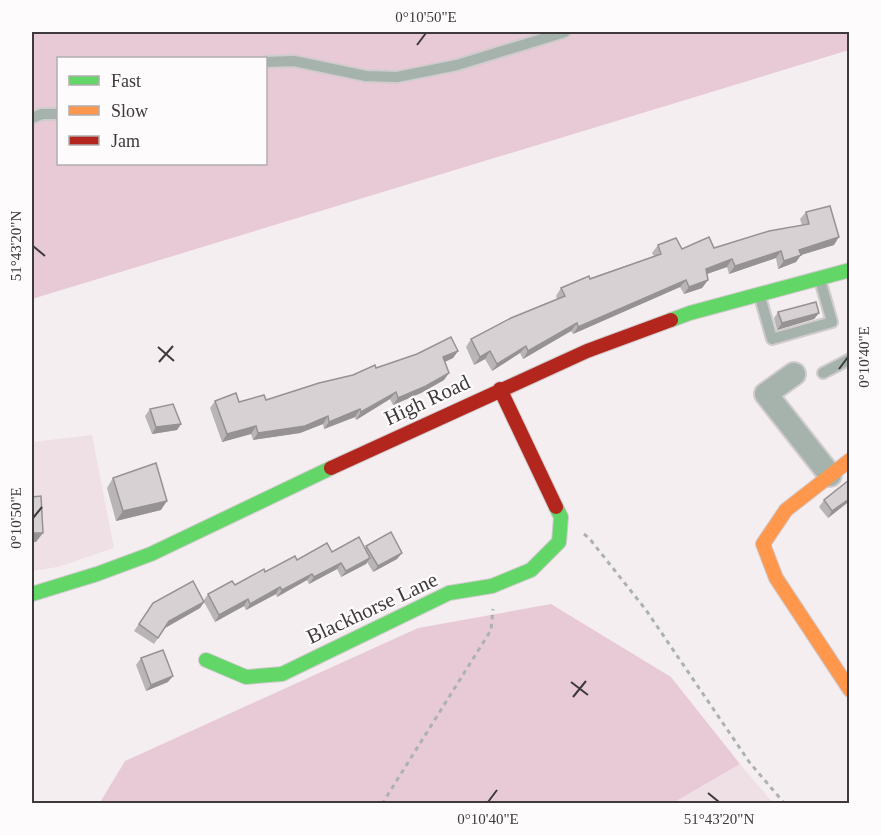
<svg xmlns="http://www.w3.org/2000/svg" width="881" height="835" font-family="Georgia,serif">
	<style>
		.built { fill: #efe0e6 }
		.green { fill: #e8cad7; fill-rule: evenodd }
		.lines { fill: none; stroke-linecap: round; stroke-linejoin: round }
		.lane-casing { stroke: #d0cbcd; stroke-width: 14 }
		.street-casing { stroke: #d0cbcd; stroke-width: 26 }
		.fast-casing { stroke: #d0cbcd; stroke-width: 16 }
		.slow-casing { stroke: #d0cbcd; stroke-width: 16 }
		.jam-casing { stroke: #d0cbcd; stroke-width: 16 }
		.path { stroke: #acb2b0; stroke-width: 3; stroke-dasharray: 4.5 4.5; stroke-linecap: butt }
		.lane { stroke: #a6b2ac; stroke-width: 10 }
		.street { stroke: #a6b2ac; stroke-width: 22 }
		.fast { stroke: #63d668; stroke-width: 14 }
		.slow { stroke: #ff974d; stroke-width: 14 }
		.jam { stroke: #b3261e; stroke-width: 14 }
		.wall { fill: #b9b4b6 }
		.shaded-wall { fill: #969294 }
		.building { fill: #d7d1d4; stroke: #969294; stroke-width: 1.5 }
		.ticks { fill: none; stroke: #3e393b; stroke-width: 2 }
		.labels { text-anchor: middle; stroke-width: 4.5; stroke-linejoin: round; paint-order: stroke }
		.street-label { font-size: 21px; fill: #3e393b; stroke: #fefbfd }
		.neatline { fill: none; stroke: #3e393b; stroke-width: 2 }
		.ticks-label { font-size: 15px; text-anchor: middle; fill: #3e393b }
	</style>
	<rect width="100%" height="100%" fill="#f5eef1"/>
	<!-- built -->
	<g class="built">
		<polygon points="92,435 114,548 58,567 32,571 32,442"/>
		<polygon points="740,764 773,803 673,803"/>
	</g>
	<!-- green -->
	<g class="green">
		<path d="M32 32H849V50L32 299ZM58 58H266V164H58Z"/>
		<polygon points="551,604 671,677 740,764 673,803 99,804 125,761 418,628"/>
	</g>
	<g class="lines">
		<defs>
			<g id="lane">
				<polyline points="266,62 294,61 366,76 397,77 457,65 565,32"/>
				<polyline points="32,118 42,114 58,114"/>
				<polyline points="760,297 772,339 832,322 820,280"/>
				<polyline points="823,373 850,359"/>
			</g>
			<polyline id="street" points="794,374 766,394 830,475"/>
			<g id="fast">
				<polyline points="671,320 690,313 850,270"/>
				<polyline points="32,594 97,574 151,554 331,468"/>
				<polyline points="206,660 246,677 282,674 449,593 492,586 531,570 559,542 561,517 556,507"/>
			</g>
			<polyline id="slow" points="850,460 786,510 763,544 776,578 850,690"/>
			<g id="jam">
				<polyline points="500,389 556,507"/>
				<polyline points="331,468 587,351 671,320"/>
			</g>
		</defs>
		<!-- lane casing -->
		<use href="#lane" class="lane-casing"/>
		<!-- street casing -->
		<use href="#street" class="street-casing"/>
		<!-- fast casing -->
		<use href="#fast" class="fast-casing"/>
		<!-- slow casing -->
		<use href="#slow" class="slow-casing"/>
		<!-- jam casing -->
		<use href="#jam" class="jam-casing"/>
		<!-- path -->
		<g class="path">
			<polyline points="584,534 589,538 646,610 750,763 785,804"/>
			<polyline points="382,804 491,630 493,609"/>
		</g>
		<!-- lane -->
		<use href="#lane" class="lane"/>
		<!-- street -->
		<use href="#street" class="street"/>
		<!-- fast -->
		<use href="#fast" class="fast"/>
		<!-- slow -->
		<use href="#slow" class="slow"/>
		<!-- jam -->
		<use href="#jam" class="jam"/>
	</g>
	<!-- wall -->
	<g class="wall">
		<polygon points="806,212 834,245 801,255 796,262 778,269 776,258 729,274 727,267 707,274 708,280 702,288 684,294 680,287 573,334 571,331 523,359 520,353 492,371 485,359 474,365 466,347 471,339 557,299 556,296 561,288 654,256 652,253 658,245 682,249 714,248 802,225 800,219"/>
		<polygon points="778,312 819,313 814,319 777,330 774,318"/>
		<polygon points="458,351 453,358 445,362 444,380 421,393 393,405 390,399 356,420 355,417 324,429 323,424 300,433 253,440 251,434 222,442 210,408 215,401 239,402 266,400 376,368 417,354"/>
		<polygon points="150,409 181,424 177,430 152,434 145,416"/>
		<polygon points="113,478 161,510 116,521 107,488"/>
		<polygon points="849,480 849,503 849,502 828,518 819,507 824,500"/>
		<polygon points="366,546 402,553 397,559 373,572 367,562 366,564 341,577 337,569 309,584 307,580 277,597 276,594 246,610 244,606 215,622 204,602 200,608 165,628 154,644 134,631 153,603 204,600 208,594 235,585 297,560 332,552 365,548"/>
		<polygon points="141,658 168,682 146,691 136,665"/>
	</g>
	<!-- shaded-wall -->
	<g class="shaded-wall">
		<polygon points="839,237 834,245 801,255 796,262 778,269 784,261 799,250"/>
		<polygon points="781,251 776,258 729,274 735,266"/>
		<polygon points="732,259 727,267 701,276 706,269"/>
		<polygon points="686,280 680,287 573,334 578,327"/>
		<polygon points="708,280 702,288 684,294 689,287"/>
		<polygon points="819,313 814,319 777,330 782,323"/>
		<polygon points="577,323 571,331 523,359 528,351"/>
		<polygon points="526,346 520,353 492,371 497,364"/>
		<polygon points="458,351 453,358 438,365 443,357"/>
		<polygon points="490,351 485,359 474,365 480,357"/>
		<polygon points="449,373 444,380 421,393 393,405 398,398"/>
		<polygon points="396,392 390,399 356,420 361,412"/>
		<polygon points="360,409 355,417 324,429 329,422"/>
		<polygon points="328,416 323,424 300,433 253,440 258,433"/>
		<polygon points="181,424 177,430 152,434 156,427"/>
		<polygon points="256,426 251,434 222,442 227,434"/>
		<polygon points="849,499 849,501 828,518 832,511"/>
		<polygon points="167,501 161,510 116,521 123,511"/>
		<polygon points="32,533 43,533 36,542 32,542"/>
		<polygon points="402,553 397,559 373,572 378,566"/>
		<polygon points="370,558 366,564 341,577 346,571"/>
		<polygon points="341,563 337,569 309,584 314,577"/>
		<polygon points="312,574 307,580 277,597 282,590"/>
		<polygon points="280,587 276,594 246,610 250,604"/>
		<polygon points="248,599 244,606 215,622 219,615"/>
		<polygon points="204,602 200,608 165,628 169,621"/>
		<polygon points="173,676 168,682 146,691 151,685"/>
	</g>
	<!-- building -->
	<g class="building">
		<polygon points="830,206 839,237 799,250 801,255 784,261 781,251 735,266 732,259 706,269 708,280 689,287 686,280 578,327 577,323 528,351 526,346 497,364 490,351 480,357 471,339 511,318 565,296 561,288 589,276 590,279 661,254 658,245 676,238 682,249 709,237 714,248 769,231 809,224 806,212"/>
		<polygon points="816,302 819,313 782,323 778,312"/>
		<polygon points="451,337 458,351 443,357 449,373 426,386 398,398 396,392 361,412 360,409 329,422 328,416 305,426 258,433 256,426 227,434 215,401 236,393 239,402 264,395 266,400 319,383 353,375 375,365 376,368 417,354"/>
		<polygon points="173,404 181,424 156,427 150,409"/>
		<polygon points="156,463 167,501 123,511 113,478"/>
		<polygon points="849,480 849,499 832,511 824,500"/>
		<polygon points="41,496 43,533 32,533 32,497"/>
		<polygon points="391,532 402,553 378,566 366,546"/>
		<polygon points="359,537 370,558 346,571 341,563 314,577 312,574 282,590 280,587 250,604 248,599 219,615 208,594 232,581 235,585 264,569 265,572 295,556 297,560 327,543 332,552"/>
		<polygon points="193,581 204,602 169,621 158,638 139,624 153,603"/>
		<polygon points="163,650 173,676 151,685 141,658"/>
	</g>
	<!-- ticks -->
	<path class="ticks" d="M417 45 426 33M33 246 45 256M158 347 174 361M159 362 173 346M839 369 848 357M33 518 42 507M571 682 588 695M573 697 586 681M708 793 719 802M488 802 497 790"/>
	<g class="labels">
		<!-- street labels -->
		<g class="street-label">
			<text transform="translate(427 400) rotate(-25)" y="7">High Road</text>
			<text transform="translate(372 608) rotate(-25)" y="7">Blackhorse Lane</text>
		</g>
	</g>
	<!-- border -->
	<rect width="881" height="835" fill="none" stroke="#fefbfd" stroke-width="66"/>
	<!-- legend -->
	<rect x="57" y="57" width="210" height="108" fill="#fefbfd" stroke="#b1adaf" stroke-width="1.5"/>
	<rect x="69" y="76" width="30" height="9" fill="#63d668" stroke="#b1adaf" stroke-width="1.5"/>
	<text x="111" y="87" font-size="18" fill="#3e393b">Fast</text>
	<rect x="69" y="106" width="30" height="9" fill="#ff974d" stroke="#b1adaf" stroke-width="1.5"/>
	<text x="111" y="117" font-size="18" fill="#3e393b">Slow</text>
	<rect x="69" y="136" width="30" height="9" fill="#b3261e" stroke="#b1adaf" stroke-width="1.5"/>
	<text x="111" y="147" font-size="18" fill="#3e393b">Jam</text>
	<rect x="33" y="33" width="815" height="769" class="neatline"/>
	<g class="ticks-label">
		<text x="426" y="22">0°10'50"E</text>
		<text transform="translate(16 246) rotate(-90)" y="5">51°43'20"N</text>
		<text transform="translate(864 357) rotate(-90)" y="5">0°10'40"E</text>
		<text transform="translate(16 518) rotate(-90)" y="5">0°10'50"E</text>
		<text x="488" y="824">0°10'40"E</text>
		<text x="719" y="824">51°43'20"N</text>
	</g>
</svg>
